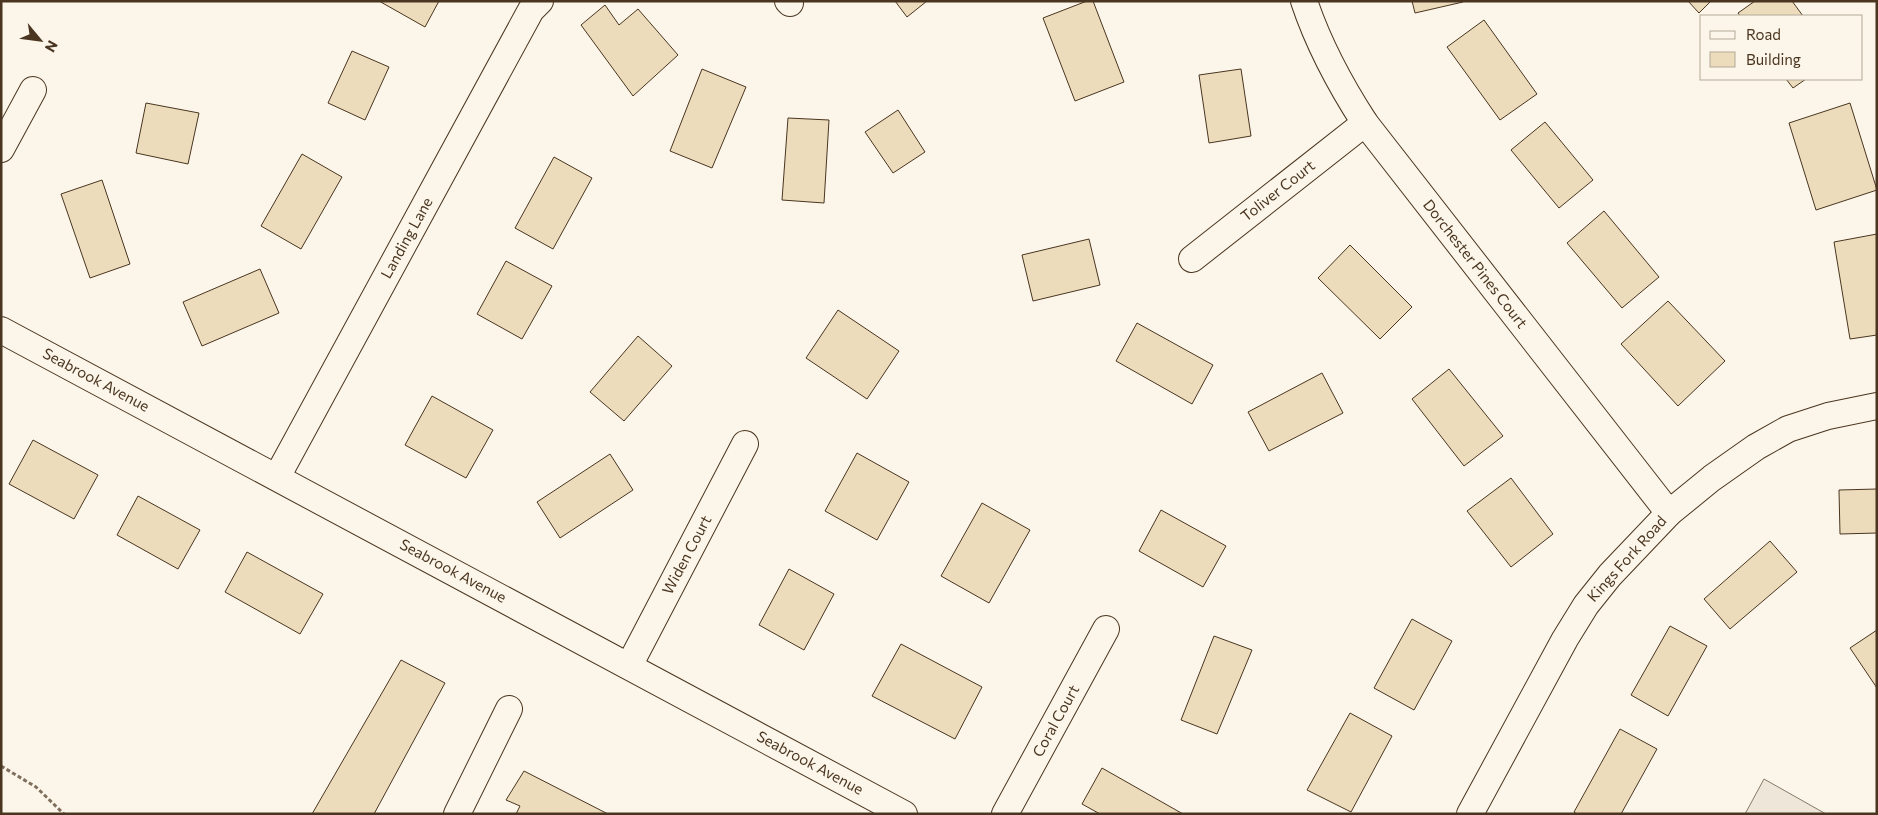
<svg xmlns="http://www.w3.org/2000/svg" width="1878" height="815" font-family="Commissioner,sans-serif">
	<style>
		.green { fill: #ede6d9; stroke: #887966 }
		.building { fill: #ecdcbc; stroke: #4a3520 }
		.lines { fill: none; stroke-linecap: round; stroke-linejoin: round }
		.street-casing { stroke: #4a3520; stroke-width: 28 }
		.path { stroke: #7f6f5c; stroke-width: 3; stroke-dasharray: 4 2.5; stroke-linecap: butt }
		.street { stroke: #fbf6e9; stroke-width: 26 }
		.labels { text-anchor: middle; stroke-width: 4; stroke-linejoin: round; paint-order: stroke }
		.street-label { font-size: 15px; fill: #4a3520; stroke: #fbf6e9 }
	</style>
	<rect width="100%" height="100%" fill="#fbf6e9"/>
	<!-- green -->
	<polygon class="green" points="1764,779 1826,814 1745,814"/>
	<!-- building -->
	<g class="building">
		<polygon points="379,1 439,1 425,27"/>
		<polygon points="895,1 927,1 907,17"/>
		<polygon points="1087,1 1093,1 1124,82 1075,101 1043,18"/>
		<polygon points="1412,1 1462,1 1463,2 1415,13"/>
		<polygon points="1688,1 1711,1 1699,13"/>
		<polygon points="1755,1 1792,1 1803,16 1740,16 1738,13"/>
		<polygon points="605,5 619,25 638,9 678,55 633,96 581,25"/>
		<polygon points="1484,20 1537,94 1500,120 1447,47"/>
		<polygon points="352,51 389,67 365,120 328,103"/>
		<polygon points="702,69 746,87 712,168 670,151"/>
		<polygon points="1241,69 1251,136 1209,143 1199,75"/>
		<polygon points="1786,79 1806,79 1793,88"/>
		<polygon points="146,103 199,113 188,164 136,153"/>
		<polygon points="1850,103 1877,190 1816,210 1789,123"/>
		<polygon points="898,110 925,152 893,173 865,132"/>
		<polygon points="788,118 829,120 824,203 782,200"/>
		<polygon points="1545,122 1593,180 1559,208 1511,150"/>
		<polygon points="302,154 342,177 301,249 261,226"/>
		<polygon points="554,157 592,178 553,249 515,228"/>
		<polygon points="102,180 130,264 90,278 61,194"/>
		<polygon points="1604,211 1659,277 1622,308 1567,243"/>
		<polygon points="1877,234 1877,335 1850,339 1834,242"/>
		<polygon points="1089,239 1100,285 1033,301 1022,255"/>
		<polygon points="1350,245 1412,307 1380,339 1318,278"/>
		<polygon points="506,261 552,286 522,339 477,314"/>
		<polygon points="260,269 279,313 202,346 183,302"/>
		<polygon points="1668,301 1725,361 1678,406 1621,344"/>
		<polygon points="838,310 899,351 867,399 806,358"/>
		<polygon points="1137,323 1213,365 1192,404 1116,361"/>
		<polygon points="638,336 672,366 624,421 590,392"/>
		<polygon points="1449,369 1503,436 1464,466 1412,399"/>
		<polygon points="1322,373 1343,413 1269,451 1248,412"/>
		<polygon points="432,396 493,430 466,478 405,445"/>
		<polygon points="33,440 98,475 74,519 9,484"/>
		<polygon points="857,453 909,482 877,540 825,511"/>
		<polygon points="610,454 633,490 560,538 537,502"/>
		<polygon points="1511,478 1553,534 1511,567 1467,511"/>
		<polygon points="1877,489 1877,533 1840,534 1839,490"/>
		<polygon points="138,496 200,530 178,569 117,535"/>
		<polygon points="982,503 1030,530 989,603 941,576"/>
		<polygon points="1161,510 1226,546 1203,587 1139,551"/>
		<polygon points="1770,541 1797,572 1730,629 1704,599"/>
		<polygon points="247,552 323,594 300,634 225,592"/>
		<polygon points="789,569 834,594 804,650 759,625"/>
		<polygon points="1412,619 1452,641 1414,710 1374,688"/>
		<polygon points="1670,626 1707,646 1668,716 1631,695"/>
		<polygon points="1877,630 1877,688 1850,648"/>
		<polygon points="1214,636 1252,650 1217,734 1181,720"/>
		<polygon points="901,644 982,687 955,739 872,696"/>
		<polygon points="401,660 445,683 374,814 312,814"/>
		<polygon points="1350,713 1392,736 1351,812 1307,790"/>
		<polygon points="1620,729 1657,749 1621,814 1577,814 1574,812"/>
		<polygon points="1102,768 1183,814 1100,814 1082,804"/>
		<polygon points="524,771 608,814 516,814 520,806 506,800"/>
	</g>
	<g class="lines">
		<defs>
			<g id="street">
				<polyline points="788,1 790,3"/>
				<path d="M1304 1C1319 46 1339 83 1365 123L1669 513"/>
				<polyline points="1,149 33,90"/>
				<polyline points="1192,259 1365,123"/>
				<polyline points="1,330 904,814"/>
				<polyline points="277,477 531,10 540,1"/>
				<polyline points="629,666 745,444"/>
				<polyline points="457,814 509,709"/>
				<polyline points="1005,814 1106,629"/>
				<polyline points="1470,814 1565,639 1586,605 1610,575 1669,513 1712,478 1756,447 1788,429 1828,416 1877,406"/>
			</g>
		</defs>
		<!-- street casing -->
		<use href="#street" class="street-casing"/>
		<!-- path -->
		<polyline class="path" points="1,766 36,787 64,814"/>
		<!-- street -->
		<use href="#street" class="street"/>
	</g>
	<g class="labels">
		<!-- street labels -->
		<g class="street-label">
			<text transform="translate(1278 191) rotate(-38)" y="5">Toliver Court</text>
			<text transform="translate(407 238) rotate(-61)" y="5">Landing Lane</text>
			<text transform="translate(1475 264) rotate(52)" y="5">Dorchester Pines Court</text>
			<text transform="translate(96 380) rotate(28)" y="5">Seabrook Avenue</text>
			<text transform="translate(687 555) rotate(-62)" y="5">Widen Court</text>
			<text transform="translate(1627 559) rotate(-48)" y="5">Kings Fork Road</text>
			<text transform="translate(453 571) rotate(28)" y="5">Seabrook Avenue</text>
			<text transform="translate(1056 721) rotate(-61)" y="5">Coral Court</text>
			<text transform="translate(810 763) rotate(28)" y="5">Seabrook Avenue</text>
		</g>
	</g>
	<!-- border -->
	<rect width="1878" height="815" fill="none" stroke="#4a3520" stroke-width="5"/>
	<!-- legend -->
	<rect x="1700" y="15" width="162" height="65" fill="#fbf6e9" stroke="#b4a999"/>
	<rect x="1710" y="31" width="25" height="8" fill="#fbf6e9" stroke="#b4a999"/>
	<text x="1746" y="40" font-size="15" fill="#4a3520">Road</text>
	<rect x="1710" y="52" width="25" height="15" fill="#ecdcbc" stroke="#b4a999"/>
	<text x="1746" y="65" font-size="15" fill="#4a3520">Building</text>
	<!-- north arrow -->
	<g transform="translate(40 40) rotate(119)" stroke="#fbf6e9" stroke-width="4" paint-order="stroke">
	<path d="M0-4L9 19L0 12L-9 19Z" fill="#4a3520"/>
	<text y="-8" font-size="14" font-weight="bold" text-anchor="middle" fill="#4a3520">N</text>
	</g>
</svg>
